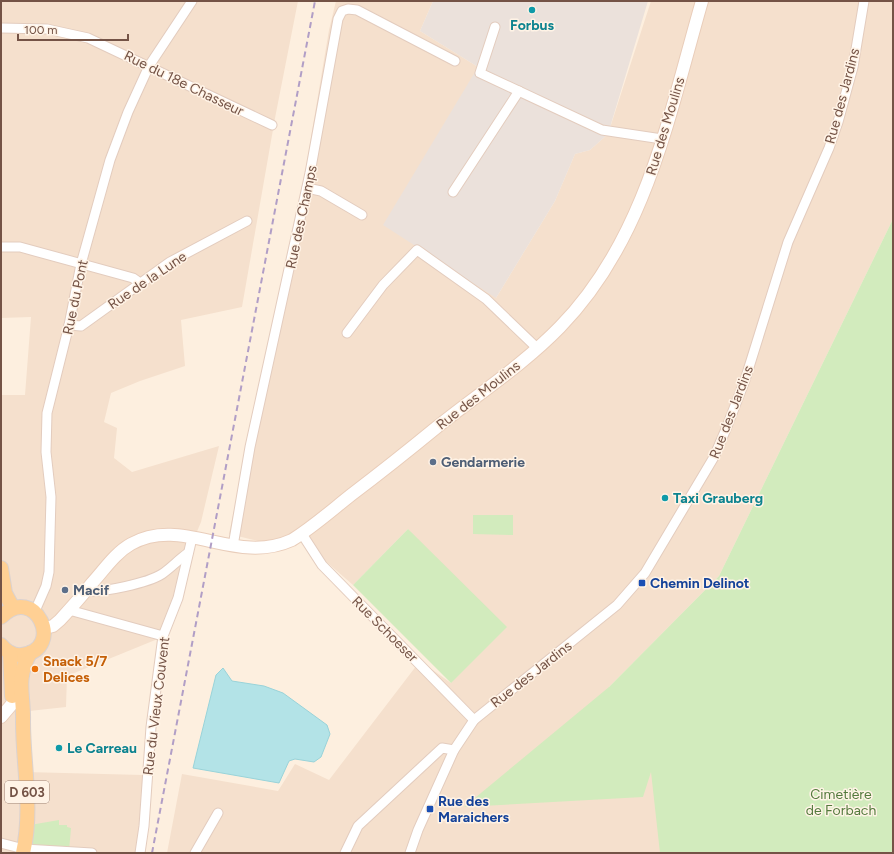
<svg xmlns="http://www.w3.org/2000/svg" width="894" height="854" font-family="Figtree,sans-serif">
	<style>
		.residential { fill: #f5e0cd }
		.industrial { fill: #ebe1db }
		.green { fill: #d2ebbd }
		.water { fill: #b3e3e7; stroke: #99d3d9 }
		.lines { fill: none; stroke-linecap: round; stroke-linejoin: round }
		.street-casing { stroke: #e3ccbe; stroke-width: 11 }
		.secondary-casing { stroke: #e9cdba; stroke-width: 14 }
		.primary-casing { stroke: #dbd2cf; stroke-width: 16 }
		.street { stroke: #fff; stroke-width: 9 }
		.secondary { stroke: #fff; stroke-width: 12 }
		.primary { stroke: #ffd094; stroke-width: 14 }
		.rail { stroke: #b19ec6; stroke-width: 2; stroke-dasharray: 6 4; stroke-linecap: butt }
		.culture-dot { fill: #0f9aa8; stroke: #fff3e6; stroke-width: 1.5 }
		.service-dot { fill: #5c6f8a; stroke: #fff3e6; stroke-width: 1.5 }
		.transit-dot { fill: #1a4fb4; stroke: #fff3e6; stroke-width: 1.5 }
		.food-dot { fill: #e8710a; stroke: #fff3e6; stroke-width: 1.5 }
		.labels { text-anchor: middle; stroke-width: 3; stroke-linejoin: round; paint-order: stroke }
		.shield { fill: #fff3e6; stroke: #9e8376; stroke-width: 1 }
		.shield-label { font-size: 13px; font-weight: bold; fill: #745346 }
		.culture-label { font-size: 14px; font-weight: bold; fill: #0d838f; stroke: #fff3e6; text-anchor: start }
		.street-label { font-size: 14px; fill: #745346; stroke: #fff3e6 }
		.service-label { font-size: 14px; font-weight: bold; fill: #4e5e75; stroke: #fff3e6; text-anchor: start }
		.transit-label { font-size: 14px; font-weight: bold; fill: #164399; stroke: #fff3e6; text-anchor: start }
		.food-label { font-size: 14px; font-weight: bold; fill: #c56008; stroke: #fff3e6; text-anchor: start }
		.park-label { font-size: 14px; fill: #547a3d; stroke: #fff3e6 }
	</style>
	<rect width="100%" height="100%" fill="#fdefdf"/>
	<!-- residential -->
	<g class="residential">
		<polygon points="1,1 298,1 275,118 242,307 181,320 185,366 140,381 111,393 104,422 117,428 114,458 132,472 219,446 201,522 191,546 165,636 67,676 66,707 20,712 25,772 143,775 139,832 135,853 1,853 1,395 25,395 31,317 1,318"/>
		<polygon points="336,1 433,1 420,31 478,67 496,298 555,201 575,154 590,150 608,134 651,1 893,1 893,219 719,576 609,687 651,771 893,853 167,853 182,774 278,791 295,764 329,780 420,661 451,683 408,529 353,585 298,537 267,543 229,534 303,185 329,30"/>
	</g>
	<!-- industrial -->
	<polygon class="industrial" points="433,1 648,1 608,134 590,150 575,154 555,201 496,298 383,225 478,67 420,31"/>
	<!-- green -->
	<g class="green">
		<polygon points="893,219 893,853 660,853 651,772 643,797 464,807 609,687 719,576"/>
		<polygon points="473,515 513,515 513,535 473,534"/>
		<polygon points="408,529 507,627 451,683 353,585"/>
		<polygon points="59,820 59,825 67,825 67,827 71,828 69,851 28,848 30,825"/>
	</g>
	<!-- water -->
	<polygon class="water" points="223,668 232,681 264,686 283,693 327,725 330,734 321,757 314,762 295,759 289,761 279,783 193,768 216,675"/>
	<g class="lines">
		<defs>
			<g id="street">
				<polyline points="495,27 480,73 602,130 662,139"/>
				<polyline points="1,28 47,29 88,38 272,125"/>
				<polyline points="307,188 321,191 362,215"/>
				<polyline points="453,192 519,91"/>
				<polyline points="1,247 20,247 133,278 140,283"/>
				<polyline points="69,325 81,326 170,262 247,221"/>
				<polyline points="347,333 383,285 417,250 486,299 537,348"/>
				<polyline points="302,534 322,565 474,720"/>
				<polyline points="233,546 250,447 310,173 338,19 342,11 348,9 357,10 455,61"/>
				<path d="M86 591C102 593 148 583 162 574 171 568 179 559 188 553"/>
				<polyline points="69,610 163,636"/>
				<polyline points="35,611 46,586 49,572 51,497 46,452 47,413 69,325 81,264 110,160 128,112 149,66 192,1"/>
				<polyline points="1,843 24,849 92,853"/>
				<polyline points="140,853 144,826 151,727 163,636 178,598 192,538"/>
				<polyline points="195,853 218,813"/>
				<polyline points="345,853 358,826 442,748 454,750"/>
				<polyline points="410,853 418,830 454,750 474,720 617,605 645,573 714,457 726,429 745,380 788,242 829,148 838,122 853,67 864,1"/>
			</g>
			<g id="secondary">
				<path d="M45 628 53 626 60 620C71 608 82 596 92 583 104 570 115 553 131 544 183 515 235 566 292 540 313 527 332 510 351 495 380 473 409 450 437 427 478 394 523 365 560 327 646 239 669 115 702 1"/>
				<polyline points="1,717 12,704"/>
			</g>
			<g id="primary">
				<polyline points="1,568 5,593 13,608"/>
				<path d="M1 617C35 582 66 649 22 655 14 656 6 651 1 645"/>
				<polyline points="10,653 12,696"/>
				<path d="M23 853C33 809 23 765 23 722 24 694 15 681 30 653"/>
			</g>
		</defs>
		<!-- street casing -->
		<use href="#street" class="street-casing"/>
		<!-- secondary casing -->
		<use href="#secondary" class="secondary-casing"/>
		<!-- primary casing -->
		<use href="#primary" class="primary-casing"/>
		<!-- street -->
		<use href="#street" class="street"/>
		<!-- secondary -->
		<use href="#secondary" class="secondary"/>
		<!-- primary -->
		<use href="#primary" class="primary"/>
		<!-- rail -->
		<polyline class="rail" points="152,853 315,1"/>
	</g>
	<!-- markers -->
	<g class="culture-dot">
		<circle cx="532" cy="10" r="4"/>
		<circle cx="665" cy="498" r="4"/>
		<circle cx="59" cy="748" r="4"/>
	</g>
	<g class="service-dot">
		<circle cx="433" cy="462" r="4"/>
		<circle cx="65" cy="590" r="4"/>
	</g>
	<g class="transit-dot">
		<rect x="638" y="579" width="8" height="8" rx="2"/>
		<rect x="426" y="805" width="8" height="8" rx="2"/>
	</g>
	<circle class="food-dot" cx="35" cy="669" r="4"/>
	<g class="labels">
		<!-- shield labels -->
		<rect class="shield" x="5" y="781" width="44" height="22" rx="3"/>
		<g class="shield-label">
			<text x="27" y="797">D 603</text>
		</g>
		<!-- culture labels -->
		<g class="culture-label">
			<text x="532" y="30" text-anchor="middle">Forbus</text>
			<text x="673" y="503">Taxi Grauberg</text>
			<text x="67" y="753">Le Carreau</text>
		</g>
		<!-- street labels -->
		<g class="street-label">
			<text transform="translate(184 83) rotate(26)" y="5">Rue du 18e Chasseur</text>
			<text transform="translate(842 96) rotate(-75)" y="5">Rue des Jardins</text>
			<text transform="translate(665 126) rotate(-73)" y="5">Rue des Moulins</text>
			<text transform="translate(301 217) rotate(-78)" y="5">Rue des Champs</text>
			<text transform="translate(147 280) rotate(-34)" y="5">Rue de la Lune</text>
			<text transform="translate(75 297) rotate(-78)" y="5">Rue du Pont</text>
			<text transform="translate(478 395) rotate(-38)" y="5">Rue des Moulins</text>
			<text transform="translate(731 412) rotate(-69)" y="5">Rue des Jardins</text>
			<text transform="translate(385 629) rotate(45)" y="5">Rue Schoeser</text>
			<text transform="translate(531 674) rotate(-38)" y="5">Rue des Jardins</text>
			<text transform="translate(156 706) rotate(-83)" y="5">Rue du Vieux Couvent</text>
		</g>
		<!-- service labels -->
		<g class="service-label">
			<text x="441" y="467">Gendarmerie</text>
			<text x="73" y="595">Macif</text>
		</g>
		<!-- transit labels -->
		<g class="transit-label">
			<text x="650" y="588">Chemin Delinot</text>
			<text x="438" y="806">Rue des<tspan x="438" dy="16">Maraichers</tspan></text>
		</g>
		<!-- food labels -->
		<g class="food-label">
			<text x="43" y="666">Snack 5/7<tspan x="43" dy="16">Delices</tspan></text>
		</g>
		<!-- park labels -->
		<g class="park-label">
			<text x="841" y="799">Cimetière<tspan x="841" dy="16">de Forbach</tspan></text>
		</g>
	</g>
	<!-- border -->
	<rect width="894" height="854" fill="none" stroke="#745346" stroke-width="4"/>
	<!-- scale -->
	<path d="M18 34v6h110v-6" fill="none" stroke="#745346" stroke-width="2"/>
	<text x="24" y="34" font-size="12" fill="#745346" stroke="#fff3e6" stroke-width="3" paint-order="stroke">100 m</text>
</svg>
